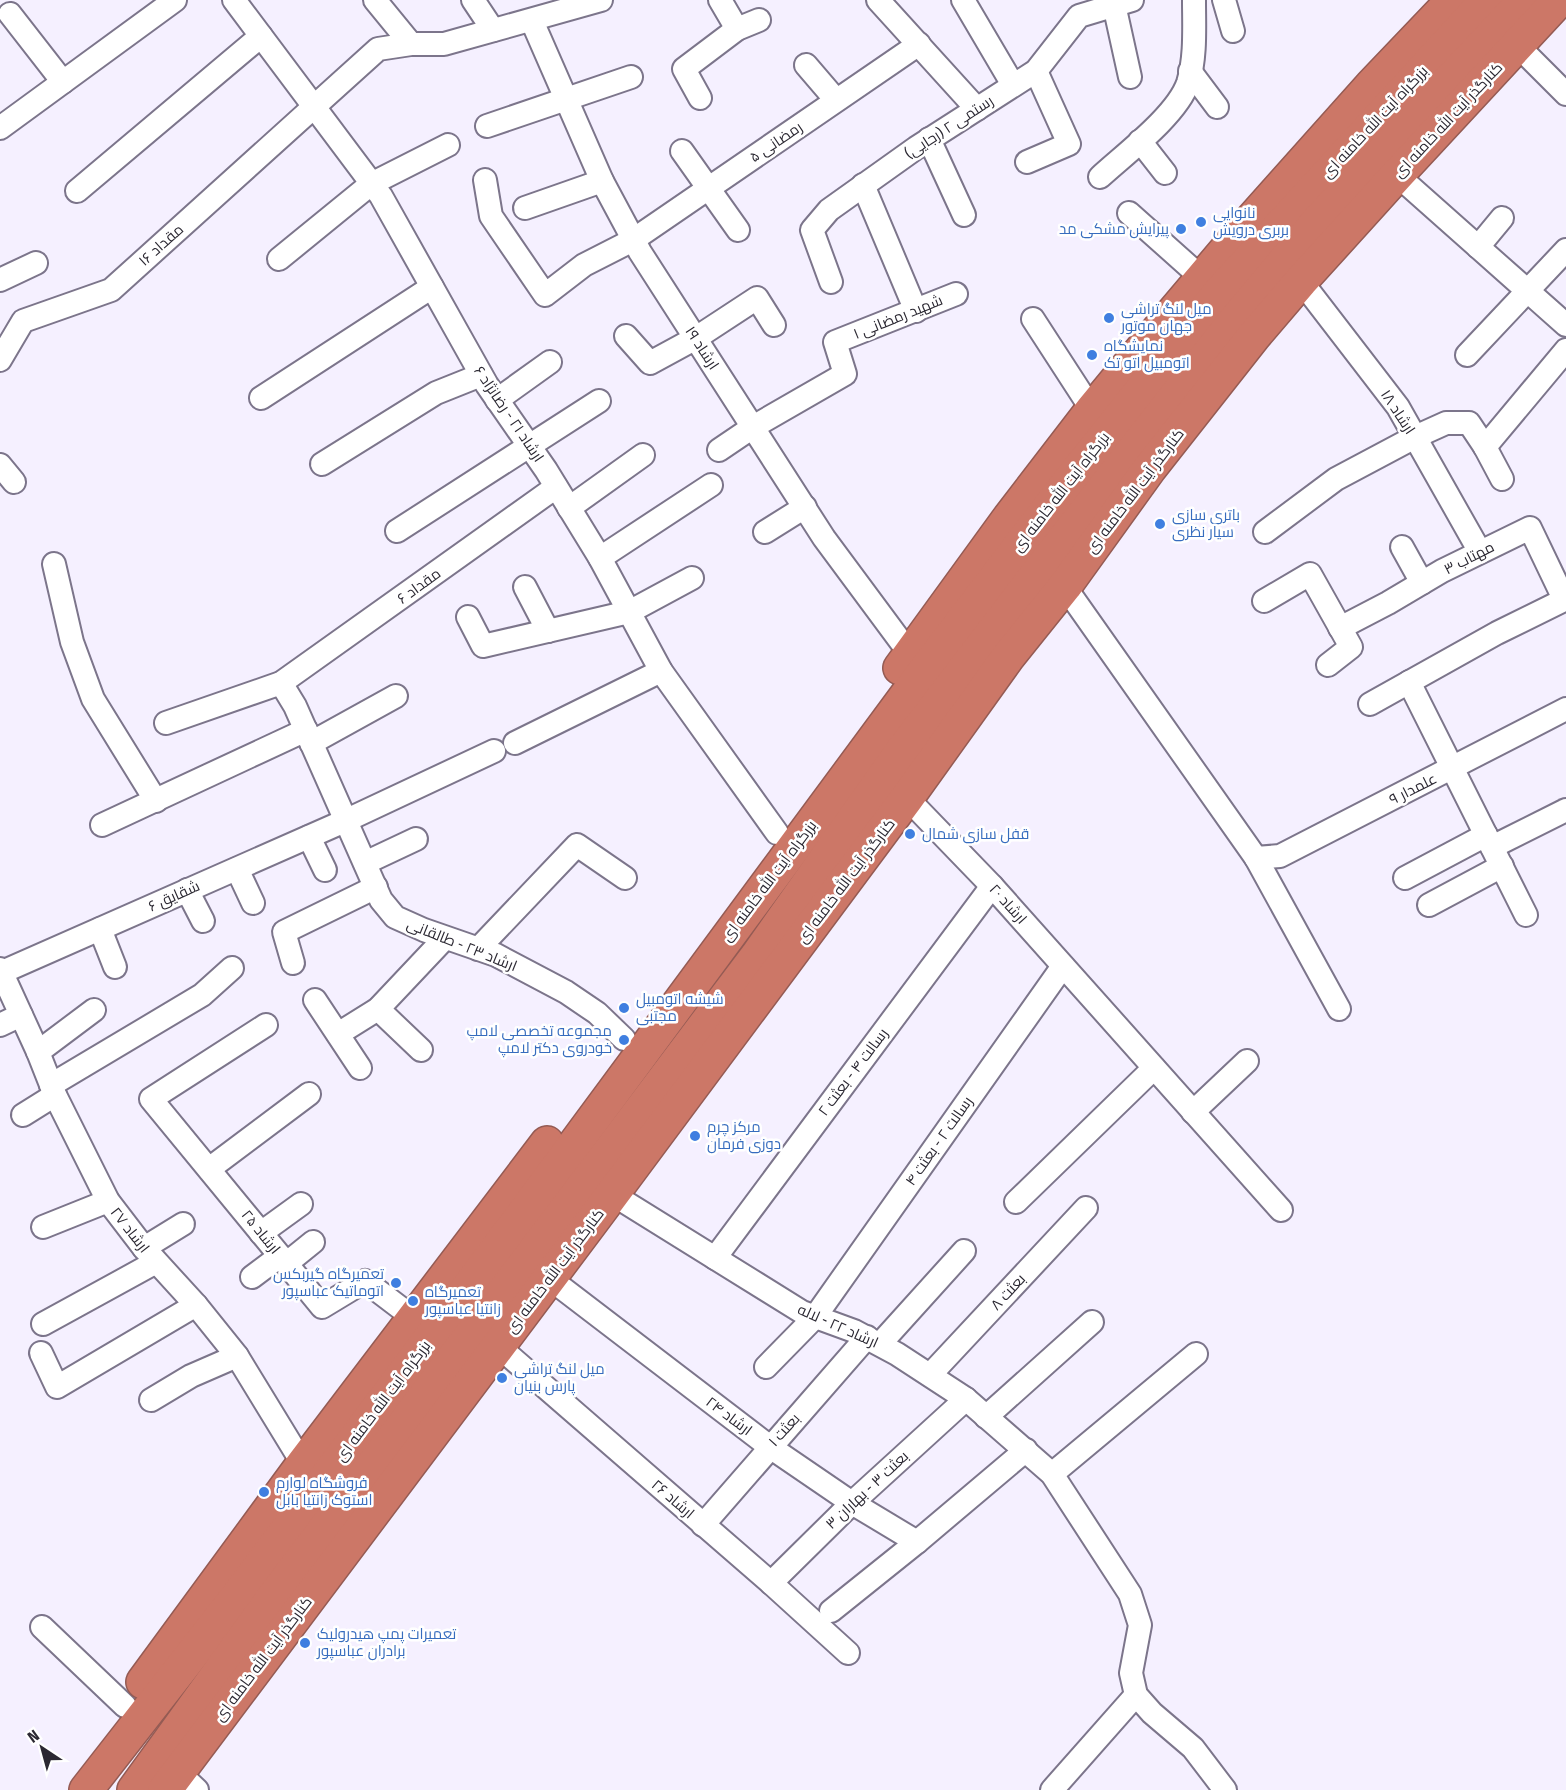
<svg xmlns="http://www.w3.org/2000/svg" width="1566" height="1790" font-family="'Fira Sans Condensed',Cairo,sans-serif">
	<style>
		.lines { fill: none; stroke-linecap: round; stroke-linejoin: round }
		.minor-casing { stroke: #7c758b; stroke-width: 26 }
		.highway-casing { stroke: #945b54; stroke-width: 36 }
		.minor { stroke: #fff; stroke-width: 22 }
		.highway { stroke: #cc7767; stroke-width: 33 }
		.shop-dot { fill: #3f7fe0; stroke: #fff; stroke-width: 2 }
		.labels { text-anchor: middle; stroke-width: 5; stroke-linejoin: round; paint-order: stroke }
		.street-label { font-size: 15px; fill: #2b2832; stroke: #fff }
		.shop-label { font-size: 15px; fill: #366cbe; stroke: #fff; text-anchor: start }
	</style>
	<rect width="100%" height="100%" fill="#f5f0ff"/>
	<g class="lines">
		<defs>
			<g id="minor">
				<polyline points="234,0 381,196 487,385 546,470 600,558 661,671 777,833"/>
				<polyline points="375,0 411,44"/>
				<polyline points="473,0 493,30"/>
				<polyline points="720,0 737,29"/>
				<polyline points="878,0 977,109"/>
				<polyline points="963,0 1013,85"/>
				<polyline points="1113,0 1130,77"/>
				<polyline points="1224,0 1233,31"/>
				<polyline points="10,14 63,82"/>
				<polyline points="532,21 602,181 640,252 824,538 910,654"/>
				<polyline points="1517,45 1566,94"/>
				<polyline points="806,65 836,100"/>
				<polyline points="1190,71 1217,107"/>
				<polyline points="700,98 684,69 737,29 759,20"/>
				<polyline points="487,126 631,77"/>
				<polyline points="0,128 175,0"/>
				<polyline points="929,139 964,215"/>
				<polyline points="1140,141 1165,173"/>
				<polyline points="682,151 738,230"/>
				<polyline points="1027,162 1069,144 1036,71"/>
				<polyline points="1397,175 1566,325"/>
				<path d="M1100 177C1125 154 1177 115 1188 83 1196 57 1194 27 1194 0"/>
				<polyline points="485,180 491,216 545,295 584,265 633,240 919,44"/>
				<polyline points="863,185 916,311"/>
				<polyline points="77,191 261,36"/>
				<polyline points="525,208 602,181"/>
				<polyline points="1129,213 1203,279"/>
				<polyline points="1478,247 1502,218"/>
				<polyline points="279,259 371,184 448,145"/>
				<polyline points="0,280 36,263"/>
				<polyline points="1301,281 1398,407 1480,552"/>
				<polyline points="831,282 812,230 829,210 916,148 1036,71 1079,16 1132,0"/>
				<polyline points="1033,319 1092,410"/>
				<polyline points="626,336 650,363 696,338 757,298 774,325"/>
				<polyline points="1467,355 1566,250"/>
				<polyline points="0,360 23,321 111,290 378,49 411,44 444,44 601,0"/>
				<polyline points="261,398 432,287"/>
				<polyline points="497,400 550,362"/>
				<polyline points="1485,447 1566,350"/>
				<polyline points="719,450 753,427 845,374 835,342 956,294"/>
				<polyline points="322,464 436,393 481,375"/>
				<polyline points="0,465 14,482"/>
				<polyline points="569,508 643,455"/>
				<polyline points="397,531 599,401"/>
				<polyline points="765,532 805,507"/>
				<polyline points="1265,532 1336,479 1415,437 1446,423 1469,423 1485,447 1502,479"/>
				<polyline points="1402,547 1422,583"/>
				<polyline points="600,558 711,485"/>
				<polyline points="54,564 72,642 93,699 156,801"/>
				<polyline points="1058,577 1256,858 1339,1009"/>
				<polyline points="525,587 548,631"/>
				<polyline points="1264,601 1310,574 1351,647 1328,665"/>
				<polyline points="468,617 483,646 629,612 692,578"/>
				<polyline points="1340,628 1388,603 1442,571 1530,528 1564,599"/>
				<polyline points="1409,682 1526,915"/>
				<polyline points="281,683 295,706 381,900 395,917 424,930 496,955 566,992 597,1013 624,1039"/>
				<polyline points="1370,704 1497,633 1566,599"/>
				<polyline points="166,723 281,683 556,487"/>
				<polyline points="311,743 396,696"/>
				<polyline points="515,743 661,671"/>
				<polyline points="907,798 992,886 1281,1210"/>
				<polyline points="102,825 306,730"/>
				<polyline points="309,837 325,870"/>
				<polyline points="1492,847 1566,810"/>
				<polyline points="1256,858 1280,856 1566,709"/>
				<polyline points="365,863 416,839"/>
				<polyline points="237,869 253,903"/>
				<polyline points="1405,878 1486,835"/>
				<polyline points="187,890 203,921"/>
				<polyline points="1429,905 1502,866"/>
				<polyline points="100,929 115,967"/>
				<polyline points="478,949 577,845 625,878"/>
				<polyline points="293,963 284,932 376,887"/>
				<polyline points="0,969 38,1052 55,1095 108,1201 144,1248 196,1305 237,1356 303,1464"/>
				<polyline points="0,973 347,820 494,751"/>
				<polyline points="315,1000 360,1068"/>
				<polyline points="378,1009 421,1050"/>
				<polyline points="0,1025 21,1015"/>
				<polyline points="266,1025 151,1099 322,1307 365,1281 415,1319"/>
				<polyline points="338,1034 378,1009 445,938"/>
				<polyline points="38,1052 94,1010"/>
				<polyline points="51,1085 202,995 232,968"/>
				<polyline points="1193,1112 1247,1061"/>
				<polyline points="23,1115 55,1095"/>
				<polyline points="209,1169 309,1094"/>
				<polyline points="612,1194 802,1312 854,1331 897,1354 966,1399 1052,1474 1130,1594 1140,1625 1131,1673 1136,1695 1152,1713 1193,1748 1225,1790"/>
				<polyline points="1016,1202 1154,1068"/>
				<polyline points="43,1227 108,1201"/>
				<polyline points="261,1233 301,1204"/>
				<polyline points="144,1248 183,1224"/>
				<polyline points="715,1258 992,886"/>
				<polyline points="287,1263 313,1242"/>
				<polyline points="252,1277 280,1256"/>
				<polyline points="549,1278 770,1447 852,1503 917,1542"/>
				<polyline points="43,1324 156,1262"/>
				<polyline points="880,1344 964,1251"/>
				<polyline points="498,1346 771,1583 848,1653"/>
				<polyline points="41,1353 57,1387 196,1305"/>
				<polyline points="766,1367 815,1317 1063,966"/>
				<polyline points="930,1375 1086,1208"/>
				<polyline points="151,1400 191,1376 237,1356"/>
				<polyline points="986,1417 1092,1322"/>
				<polyline points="1052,1474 1196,1354"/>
				<polyline points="703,1525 867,1337"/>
				<polyline points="771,1583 852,1503 966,1399"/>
				<polyline points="831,1611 917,1542 1026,1450"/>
				<polyline points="42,1627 125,1706"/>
				<polyline points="179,1773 197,1790"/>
				<polyline points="1052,1790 1136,1695"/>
			</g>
			<g id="highway">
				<polyline points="900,668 1009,518 1092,410 1149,341 1254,217 1371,86 1453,0"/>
				<polyline points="143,1682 303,1464 547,1143"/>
				<polyline points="86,1790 236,1598 529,1206 923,673 1066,485 1219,293 1487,0"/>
				<polyline points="134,1790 278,1591 757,956 902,751 1047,561 1233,323 1318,221 1525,0"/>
				<polyline points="165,1790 599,1212 907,798 1008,657 1065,586 1150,468 1254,336 1301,281 1397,175 1559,0"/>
			</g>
		</defs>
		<!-- minor casing -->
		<use href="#minor" class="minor-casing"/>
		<!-- highway casing -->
		<use href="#highway" class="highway-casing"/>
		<!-- minor -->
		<use href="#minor" class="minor"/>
		<!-- highway -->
		<use href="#highway" class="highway"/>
	</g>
	<!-- markers -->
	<g class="shop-dot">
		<circle cx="1201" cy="222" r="6"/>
		<circle cx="1181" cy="229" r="6"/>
		<circle cx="1109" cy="318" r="6"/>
		<circle cx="1092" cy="355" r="6"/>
		<circle cx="1160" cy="524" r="6"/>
		<circle cx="910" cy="834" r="6"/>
		<circle cx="624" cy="1008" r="6"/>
		<circle cx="624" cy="1040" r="6"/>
		<circle cx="695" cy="1136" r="6"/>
		<circle cx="396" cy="1283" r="6"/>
		<circle cx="413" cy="1301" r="6"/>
		<circle cx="502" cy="1378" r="6"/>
		<circle cx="264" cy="1492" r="6"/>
		<circle cx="305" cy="1643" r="6"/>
	</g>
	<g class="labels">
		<!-- street labels -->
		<g class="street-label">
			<text transform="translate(1448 120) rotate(-47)" y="5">کنارگذر آیت الله خامنه ای</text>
			<text transform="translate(1375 122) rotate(-47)" y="5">بزرگراه آیت الله خامنه ای</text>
			<text transform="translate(949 127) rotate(-33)" y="5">رستمی ۲ (رجایی)</text>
			<text transform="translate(776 142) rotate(-34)" y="5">رمضانی ۵</text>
			<text transform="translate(161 245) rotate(-42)" y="5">مقداد ۱۶</text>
			<text transform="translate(898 317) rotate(-22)" y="5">شهید رمضانی ۱</text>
			<text transform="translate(702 348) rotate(57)" y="5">ارشاد ۱۹</text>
			<text transform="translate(1398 412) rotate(57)" y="5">ارشاد ۱۸</text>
			<text transform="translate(509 414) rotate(56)" y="5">ارشاد ۲۱ - رضانژاد ۶</text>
			<text transform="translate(1135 491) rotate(-53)" y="5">کنارگذر آیت الله خامنه ای</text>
			<text transform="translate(1061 492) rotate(-52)" y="5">بزرگراه آیت الله خامنه ای</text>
			<text transform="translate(1469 558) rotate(-27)" y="5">مهتاب ۳</text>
			<text transform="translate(419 586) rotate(-36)" y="5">مقداد ۶</text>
			<text transform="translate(1413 789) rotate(-27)" y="5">علمدار ۹</text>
			<text transform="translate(769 881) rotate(-53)" y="5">بزرگراه آیت الله خامنه ای</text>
			<text transform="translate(846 881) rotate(-53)" y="5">کنارگذر آیت الله خامنه ای</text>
			<text transform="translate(174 896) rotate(-24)" y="5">شقایق ۶</text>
			<text transform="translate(1008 904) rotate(48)" y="5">ارشاد ۲۰</text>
			<text transform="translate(462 945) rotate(22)" y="5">ارشاد ۲۳ - طالقانی</text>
			<text transform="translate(853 1072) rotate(-53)" y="5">رسالت ۴ - بعثت ۲</text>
			<text transform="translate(939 1141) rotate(-55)" y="5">رسالت ۲ - بعثت ۴</text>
			<text transform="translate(130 1230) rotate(52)" y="5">ارشاد ۲۷</text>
			<text transform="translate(261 1232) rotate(51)" y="5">ارشاد ۲۵</text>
			<text transform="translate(555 1271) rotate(-53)" y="5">کنارگذر آیت الله خامنه ای</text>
			<text transform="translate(1008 1292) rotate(-47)" y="5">بعثت ۸</text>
			<text transform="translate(838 1326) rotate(24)" y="5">ارشاد ۲۲ - لاله</text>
			<text transform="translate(383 1401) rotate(-53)" y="5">بزرگراه آیت الله خامنه ای</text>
			<text transform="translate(729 1416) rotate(37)" y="5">ارشاد ۲۴</text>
			<text transform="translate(784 1430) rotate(-48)" y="5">بعثت ۱</text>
			<text transform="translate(867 1490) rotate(-43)" y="5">بعثت ۳ - بهاران ۳</text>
			<text transform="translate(673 1499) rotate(41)" y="5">ارشاد ۲۶</text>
			<text transform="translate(263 1659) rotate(-53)" y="5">کنارگذر آیت الله خامنه ای</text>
		</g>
		<!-- shop labels -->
		<g class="shop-label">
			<text x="1213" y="218">نانوایی<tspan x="1213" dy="17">بربری درویش</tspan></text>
			<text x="1169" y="234" text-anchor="end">پیرایش مشکی مد</text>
			<text x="1121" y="314">میل لنگ تراشی<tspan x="1121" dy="17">جهان موتور</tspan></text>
			<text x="1104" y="351">نمایشگاه<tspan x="1104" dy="17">اتومبیل اتو تک</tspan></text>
			<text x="1172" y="520">باتری سازی<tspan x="1172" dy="17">سیار نظری</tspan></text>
			<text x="922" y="839">قفل سازی شمال</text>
			<text x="636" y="1004">شیشه اتومبیل<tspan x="636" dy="17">مجتبی</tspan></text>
			<text x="612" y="1036" text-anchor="end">مجموعه تخصصی لامپ<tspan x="612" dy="17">خودروی دکتر لامپ</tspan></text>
			<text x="707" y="1132">مرکز چرم<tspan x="707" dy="17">دوزی فرمان</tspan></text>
			<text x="384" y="1279" text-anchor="end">تعمیرگاه گیربکس<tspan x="384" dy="17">اتوماتیک عباسپور</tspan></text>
			<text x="425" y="1297">تعمیرگاه<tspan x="425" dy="17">زانتیا عباسپور</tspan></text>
			<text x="514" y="1374">میل لنگ تراشی<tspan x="514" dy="17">پارس بنیان</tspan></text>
			<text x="276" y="1488">فروشگاه لوارم<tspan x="276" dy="17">استوک زانتیا بابل</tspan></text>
			<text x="317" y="1639">تعمیرات پمپ هیدرولیک<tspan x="317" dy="17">برادران عباسپور</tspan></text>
		</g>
	</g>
	<!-- north arrow -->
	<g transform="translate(42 1748) rotate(324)" stroke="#ffffff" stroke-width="4.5" paint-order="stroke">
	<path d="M0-4.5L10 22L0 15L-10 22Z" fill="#2b2832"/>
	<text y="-9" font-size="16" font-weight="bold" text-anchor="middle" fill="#2b2832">N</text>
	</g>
</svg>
